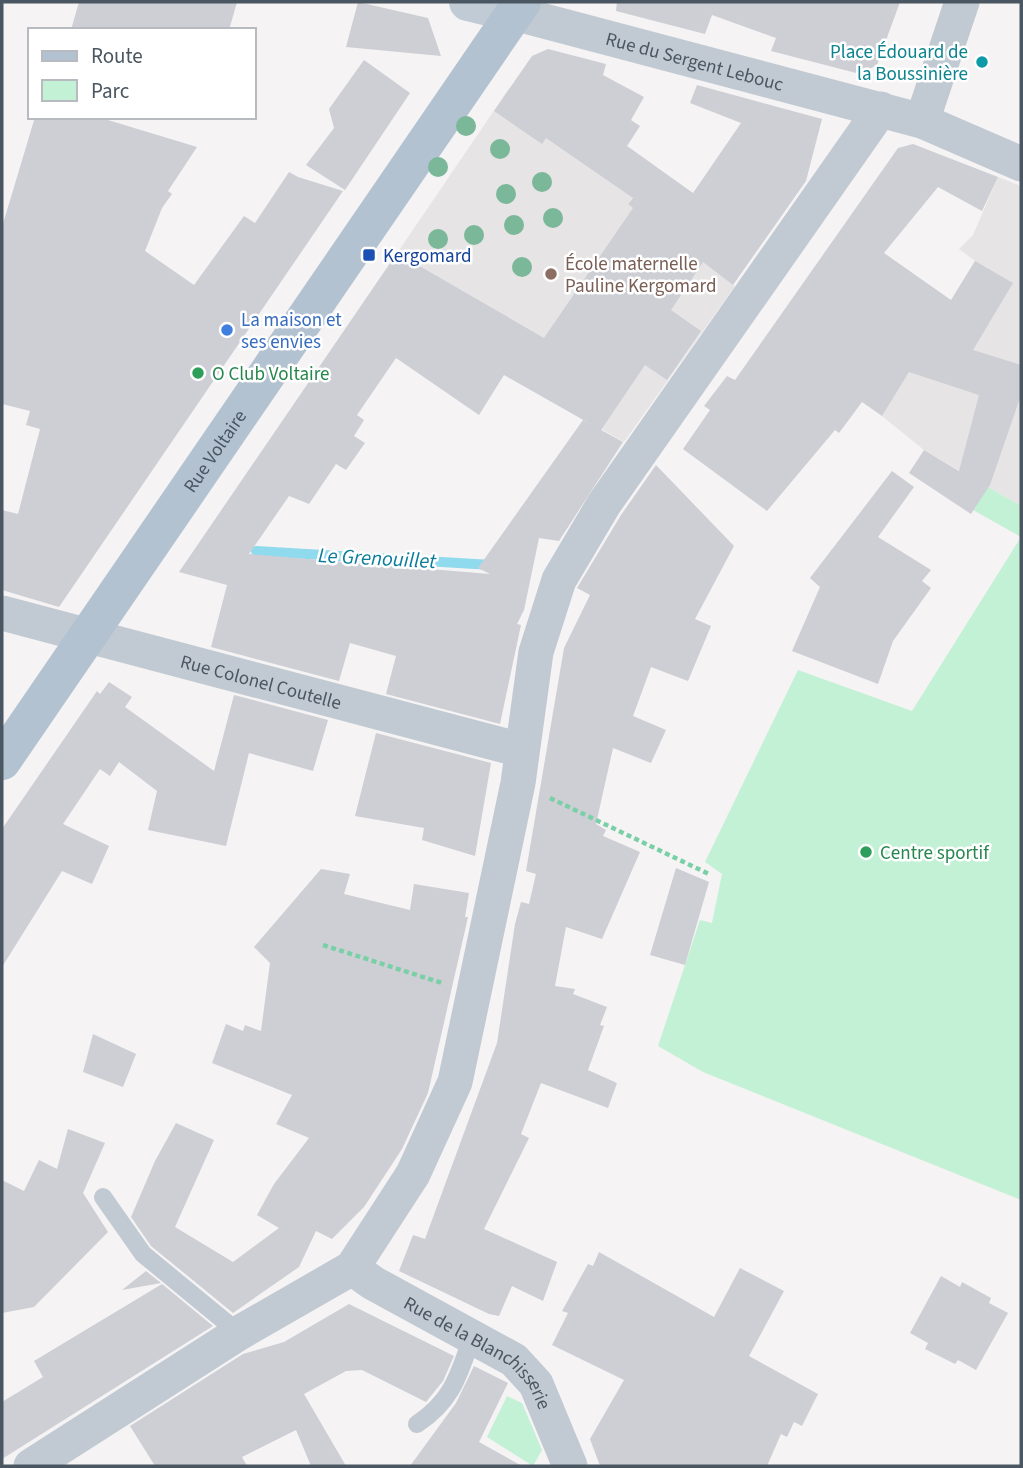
<svg xmlns="http://www.w3.org/2000/svg" width="1023" height="1468" font-family="'Source Sans 3',sans-serif">
	<style>
		.education { fill: #e6e4e5 }
		.green { fill: #c3f1d5 }
		.lines { fill: none; stroke-linecap: round; stroke-linejoin: round }
		.stream { stroke: #90daee; stroke-width: 10 }
		.building { fill: #cdcfd5 }
		.path { stroke: #7ad0a6; stroke-width: 4.5; stroke-dasharray: 5 3.5; stroke-linecap: butt }
		.lane { stroke: #c1cad2; stroke-width: 18 }
		.street { stroke: #c1cad2; stroke-width: 35 }
		.secondary { stroke: #c1cbd6; stroke-width: 38 }
		.primary { stroke: #b3c2d1; stroke-width: 38 }
		.tree { fill: #7bb799 }
		.culture-dot { fill: #0f9aa8; stroke: #fff; stroke-width: 2.5 }
		.transit-dot { fill: #1a4fb4; stroke: #fff; stroke-width: 2.5 }
		.education-dot { fill: #8d6e63; stroke: #fff; stroke-width: 2.5 }
		.shop-dot { fill: #3f7fe0; stroke: #fff; stroke-width: 2.5 }
		.leisure-dot { fill: #2e9e5b; stroke: #fff; stroke-width: 2.5 }
		.labels { text-anchor: middle; stroke-width: 5; stroke-linejoin: round; paint-order: stroke }
		.culture-label { font-size: 19px; fill: #0d838f; stroke: #fff; text-anchor: end }
		.street-label { font-size: 19px; fill: #4a5661; stroke: #fff }
		.transit-label { font-size: 19px; fill: #164399; stroke: #fff; text-anchor: start }
		.education-label { font-size: 19px; fill: #785e54; stroke: #fff; text-anchor: start }
		.shop-label { font-size: 19px; fill: #366cbe; stroke: #fff; text-anchor: start }
		.leisure-label { font-size: 19px; fill: #27864d; stroke: #fff; text-anchor: start }
		.water-label { font-size: 21px; font-style: italic; fill: #0c7c9b; stroke: #fff }
	</style>
	<rect width="100%" height="100%" fill="#f5f3f3"/>
	<!-- education -->
	<g class="education">
		<polygon points="510,87 572,130 627,146 654,165 628,204 735,286 624,442 368,296"/>
		<polygon points="998,177 1021,186 1021,506 924,450 882,416 975,261 959,249 973,235"/>
	</g>
	<!-- green -->
	<g class="green">
		<polygon points="988,487 1021,506 1021,1200 703,1072 658,1046 700,920 712,923 722,874 705,862 798,670 912,711 1021,537 973,510"/>
		<polygon points="507,1396 522,1403 542,1450 533,1466 487,1437"/>
	</g>
	<g class="lines">
		<!-- stream -->
		<polyline class="stream" points="256,551 492,565"/>
	</g>
	<!-- building -->
	<g class="building">
		<polygon points="79,2 237,2 229,30 71,30"/>
		<polygon points="358,2 428,18 441,56 346,47"/>
		<polygon points="617,2 900,2 877,65 860,74 771,51 776,38 712,15 705,34 616,11"/>
		<polygon points="548,49 606,64 603,75 644,97 631,120 640,126 627,146 693,193 741,123 690,103 697,85 822,119 806,181 733,285 703,262 671,310 701,331 667,380 645,365 601,430 504,375 479,415 396,358 357,415 364,420 354,436 365,443 346,470 336,464 309,504 289,496 249,554 490,574 478,568 583,420 623,442 559,541 539,538 524,610 517,624 521,625 500,724 386,694 396,656 350,643 339,681 211,647 227,585 179,572 397,253 544,338 633,208 628,204 633,198 546,138 542,144 494,111 532,56"/>
		<polygon points="364,60 410,93 345,190 306,165 334,128 329,109"/>
		<polygon points="35,117 98,117 197,147 168,191 172,194 162,208 145,251 194,285 244,216 255,223 289,172 298,177 343,191 59,607 2,590 2,510 18,514 40,429 26,425 30,411 2,404 2,227"/>
		<polygon points="913,144 998,177 982,211 938,187 884,253 951,300 975,261 1013,283 973,350 1021,365 1021,395 990,485 971,514 909,473 924,450 959,471 979,395 909,372 882,416 862,402 839,433 835,430 767,511 683,449 710,410 704,406 727,376 735,380 898,148"/>
		<polygon points="656,465 734,546 695,619 711,626 688,681 651,667 633,716 666,730 651,763 613,748 596,824 606,830 603,836 640,852 602,939 566,927 555,986 575,989 573,994 607,1007 600,1025 604,1026 588,1070 617,1083 608,1108 541,1083 521,1134 529,1138 484,1229 557,1262 543,1301 512,1286 499,1316 489,1314 399,1271 413,1235 425,1239 497,1043 515,924 521,902 529,904 536,874 526,871 564,648 590,595 577,588 621,515"/>
		<polygon points="892,471 914,487 878,537 931,570 922,581 931,588 893,641 878,684 792,651 820,587 810,578"/>
		<polygon points="109,682 132,697 125,707 214,771 234,695 328,720 313,771 249,753 226,846 148,830 157,791 119,762 110,776 100,769 63,824 109,846 92,884 62,871 2,967 2,829 97,691 100,694"/>
		<polygon points="376,733 491,763 475,856 422,840 424,828 355,816"/>
		<polygon points="676,868 709,882 685,965 650,955"/>
		<polygon points="321,869 350,874 344,894 410,910 414,884 469,893 465,917 468,917 428,1093 402,1149 364,1207 332,1239 316,1231 299,1267 233,1313 151,1246 131,1217 155,1161 176,1123 214,1140 175,1227 233,1262 279,1228 257,1215 274,1184 309,1138 276,1124 292,1095 212,1063 226,1024 243,1031 245,1025 261,1031 270,963 254,947"/>
		<polygon points="93,1034 136,1054 123,1087 83,1072"/>
		<polygon points="68,1129 105,1143 83,1193 108,1232 34,1307 2,1313 2,1180 24,1191 39,1160 57,1169"/>
		<polygon points="599,1252 714,1317 740,1268 784,1291 749,1356 818,1394 802,1426 794,1422 787,1437 781,1434 767,1466 600,1466 590,1439 624,1380 552,1345 568,1313 562,1311 588,1264 593,1266"/>
		<polygon points="146,1271 161,1283 122,1290"/>
		<polygon points="941,1276 960,1287 962,1282 991,1298 989,1303 1008,1313 976,1370 958,1360 955,1364 925,1349 928,1343 910,1333"/>
		<polygon points="162,1284 213,1326 2,1459 2,1402 43,1377 34,1361"/>
		<polygon points="349,1304 454,1356 443,1381 426,1402 362,1370 346,1371 304,1394 346,1466 311,1466 296,1430 242,1457 247,1466 155,1466 130,1426 243,1354 284,1342"/>
		<polygon points="474,1366 508,1383 479,1442 522,1466 410,1466 456,1403"/>
	</g>
	<g class="lines">
		<!-- path -->
		<g class="path">
			<polyline points="550,798 711,875"/>
			<polyline points="323,945 442,983"/>
		</g>
		<!-- lane -->
		<g class="lane">
			<polyline points="103,1197 143,1254 239,1333"/>
			<path d="M417 1424C452 1401 459 1375 472 1337"/>
		</g>
		<!-- street -->
		<g class="street">
			<path id="s1" d="M514 13 922 121 1021 164"/>
			<polyline points="922,121 962,2"/>
			<path id="s2" d="M2 613 521 750"/>
			<path id="s3" d="M352 1268 373 1283 514 1360 536 1384 570 1466"/>
			<polyline points="31,1466 239,1333 352,1268 413,1174 455,1082 518,783 536,652 559,580 604,504 881,109"/>
		</g>
		<!-- secondary -->
		<polyline class="secondary" points="468,2 514,13"/>
		<!-- primary -->
		<path class="primary" id="s4" d="M2 761 522 2"/>
	</g>
	<!-- trees -->
	<g class="tree">
		<circle cx="466" cy="126" r="10"/>
		<circle cx="500" cy="149" r="10"/>
		<circle cx="438" cy="167" r="10"/>
		<circle cx="542" cy="182" r="10"/>
		<circle cx="506" cy="194" r="10"/>
		<circle cx="553" cy="218" r="10"/>
		<circle cx="514" cy="225" r="10"/>
		<circle cx="474" cy="235" r="10"/>
		<circle cx="438" cy="239" r="10"/>
		<circle cx="522" cy="267" r="10"/>
	</g>
	<!-- markers -->
	<circle class="culture-dot" cx="982" cy="62" r="7"/>
	<rect class="transit-dot" x="362" y="248" width="14" height="14" rx="3.5"/>
	<circle class="education-dot" cx="551" cy="274" r="7"/>
	<circle class="shop-dot" cx="227" cy="330" r="7"/>
	<g class="leisure-dot">
		<circle cx="198" cy="373" r="7"/>
		<circle cx="866" cy="852" r="7"/>
	</g>
	<g class="labels">
		<!-- culture labels -->
		<g class="culture-label">
			<text x="968" y="58">Place Édouard de<tspan x="968" dy="22">la Boussinière</tspan></text>
		</g>
		<!-- street labels -->
		<g class="street-label">
			<text dy="7" stroke="none"><textPath href="#s1" startOffset="187">Rue du Sergent Lebouc</textPath></text>
			<text dy="7" stroke="none"><textPath href="#s4" startOffset="376">Rue Voltaire</textPath></text>
			<text dy="7" stroke="none"><textPath href="#s2" startOffset="268">Rue Colonel Coutelle</textPath></text>
			<text dy="7" stroke="none"><textPath href="#s3" startOffset="154">Rue de la Blanchisserie</textPath></text>
		</g>
		<!-- transit labels -->
		<g class="transit-label">
			<text x="383" y="262">Kergomard</text>
		</g>
		<!-- education labels -->
		<g class="education-label">
			<text x="565" y="270">École maternelle<tspan x="565" dy="22">Pauline Kergomard</tspan></text>
		</g>
		<!-- shop labels -->
		<g class="shop-label">
			<text x="241" y="326">La maison et<tspan x="241" dy="22">ses envies</tspan></text>
		</g>
		<!-- leisure labels -->
		<g class="leisure-label">
			<text x="212" y="380">O Club Voltaire</text>
			<text x="880" y="859">Centre sportif</text>
		</g>
		<!-- water labels -->
		<g class="water-label">
			<text transform="translate(377 558) rotate(3)" y="7">Le Grenouillet</text>
		</g>
	</g>
	<!-- border -->
	<rect width="1023" height="1468" fill="none" stroke="#4a5661" stroke-width="7"/>
	<!-- legend -->
	<rect x="28" y="28" width="228" height="91" fill="#ffffff" stroke="#b7bbc0" stroke-width="2"/>
	<rect x="42" y="51" width="35" height="10" fill="#b3c2d1" stroke="#b7bbc0" stroke-width="2"/>
	<text x="91" y="63" font-size="21" fill="#4a5661">Route</text>
	<rect x="42" y="80" width="35" height="21" fill="#c3f1d5" stroke="#b7bbc0" stroke-width="2"/>
	<text x="91" y="98" font-size="21" fill="#4a5661">Parc</text>
</svg>
